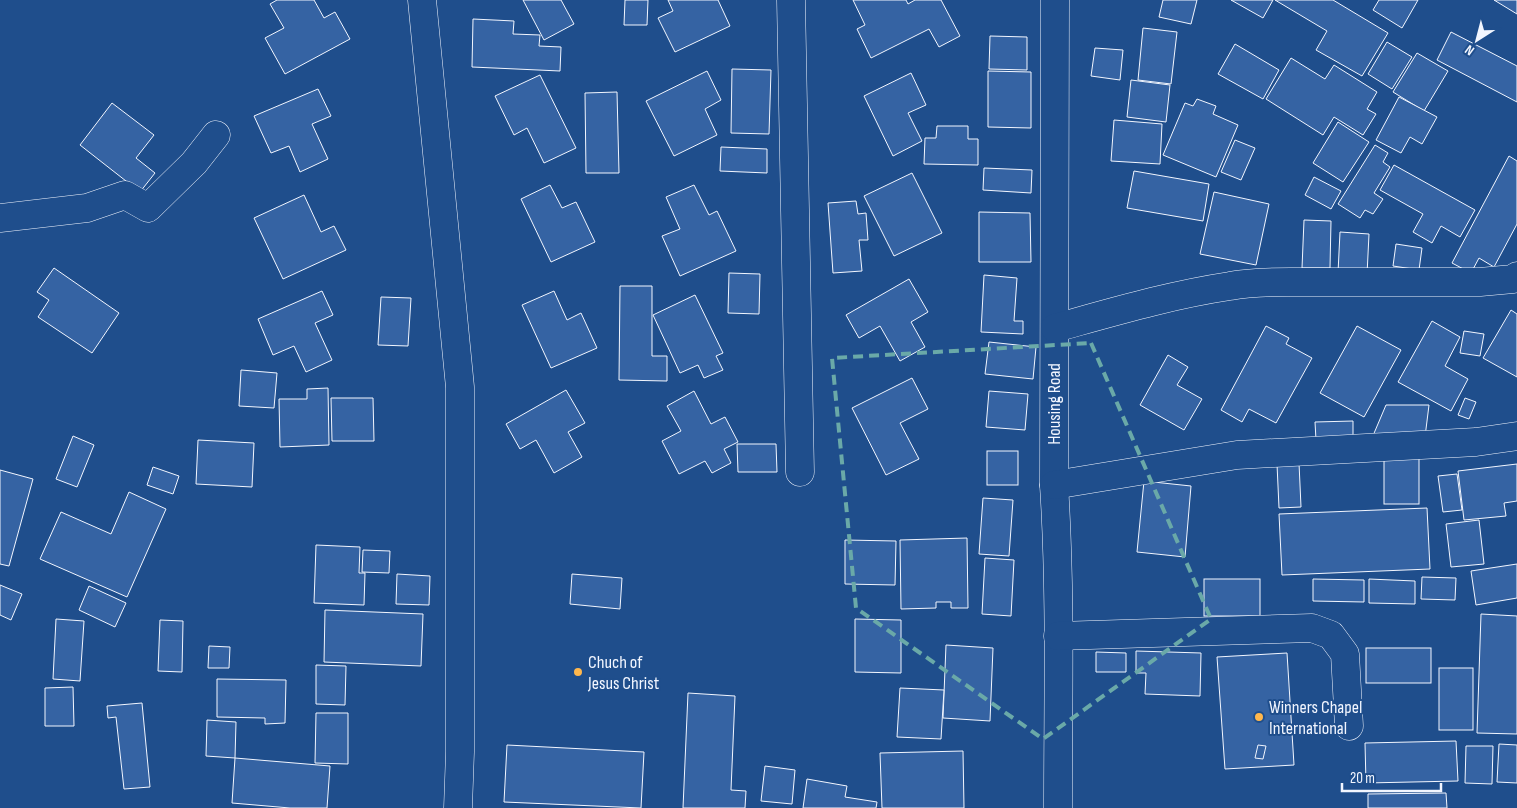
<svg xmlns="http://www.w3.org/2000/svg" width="1517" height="808" font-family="'Sofia Sans Condensed',sans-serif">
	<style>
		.building { fill: #3563a3; stroke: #f2f6ff }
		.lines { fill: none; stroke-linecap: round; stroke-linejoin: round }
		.minor-casing { stroke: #f2f6ff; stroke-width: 29 }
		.minor { stroke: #1f4e8c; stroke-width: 28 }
		.marked { fill: none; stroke: #6aa9a8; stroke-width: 4; stroke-dasharray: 10 6; stroke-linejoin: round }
		.poi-dot { fill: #ffb74d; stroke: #1f4e8c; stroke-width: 2 }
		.labels { text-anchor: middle; stroke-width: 4; stroke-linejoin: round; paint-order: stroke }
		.street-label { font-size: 18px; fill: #f2f6ff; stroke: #1f4e8c }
		.poi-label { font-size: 18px; fill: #f2f6ff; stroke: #1f4e8c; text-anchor: start }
	</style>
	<rect width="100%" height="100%" fill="#1f4e8c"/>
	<!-- building -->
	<g class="building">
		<polygon points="277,0 314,0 324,18 335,12 350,39 285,74 265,38 284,28 270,4"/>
		<polygon points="523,0 561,0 574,24 544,40"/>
		<polygon points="625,0 648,0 647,25 624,25"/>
		<polygon points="668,0 718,0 730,26 675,52 658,18 673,11"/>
		<polygon points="853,0 906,0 908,4 915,0 941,0 960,36 939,47 929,29 871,58 857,29 865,25"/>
		<polygon points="1163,0 1197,0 1191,24 1159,17"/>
		<polygon points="1231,0 1273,0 1263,18"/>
		<polygon points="1275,0 1333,0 1388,33 1362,76 1316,50 1327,31"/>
		<polygon points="1379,0 1418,0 1402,28 1373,10"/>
		<polygon points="1494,0 1517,0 1517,14"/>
		<polygon points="473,19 514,21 513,34 540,35 539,46 561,47 560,71 472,67"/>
		<polygon points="1143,28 1177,32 1171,84 1138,80"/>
		<polygon points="1451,32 1517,66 1517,102 1437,60"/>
		<polygon points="990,36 1027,37 1027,70 989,69"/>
		<polygon points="1387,42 1412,57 1392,89 1368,74"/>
		<polygon points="1235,44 1279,70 1263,99 1218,74"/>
		<polygon points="1095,48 1123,50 1120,80 1091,76"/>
		<polygon points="1417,53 1448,71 1424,111 1393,92"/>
		<polygon points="1291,58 1325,79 1334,65 1377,92 1367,109 1376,114 1363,135 1334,117 1323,135 1266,99"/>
		<polygon points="732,69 771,70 769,134 731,133"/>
		<polygon points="707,71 721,100 705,109 717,135 674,156 646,101"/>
		<polygon points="988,71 1031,72 1031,128 988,127"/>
		<polygon points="911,73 926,105 908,113 922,141 893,156 864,96"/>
		<polygon points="540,75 576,148 544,163 527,128 514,135 495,96"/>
		<polygon points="1131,80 1170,85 1166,122 1127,117"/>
		<polygon points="318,89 331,116 312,124 328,159 300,172 289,146 271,153 254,116"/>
		<polygon points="617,92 619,173 586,173 585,93"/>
		<polygon points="1399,97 1437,117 1422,144 1410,137 1401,153 1376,140"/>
		<polygon points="1197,99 1216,106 1213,114 1238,125 1216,177 1163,155 1185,103 1193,106"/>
		<polygon points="112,103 154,135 136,158 155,173 140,192 80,145"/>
		<polygon points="1114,120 1162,124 1160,164 1111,161"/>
		<polygon points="1338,122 1369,142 1343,182 1313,163"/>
		<polygon points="937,126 968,126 968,139 978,139 978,165 924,164 925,138 936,138"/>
		<polygon points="1235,140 1255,148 1241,180 1221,172"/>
		<polygon points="1375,145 1388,153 1383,162 1390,167 1374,193 1383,199 1373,214 1365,210 1360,218 1338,204"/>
		<polygon points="721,147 767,149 767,173 720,171"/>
		<polygon points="1509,156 1517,161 1517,224 1494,267 1479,258 1471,273 1452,263"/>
		<polygon points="1394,165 1475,210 1460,237 1441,226 1432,243 1413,232 1423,214 1380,190"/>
		<polygon points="984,168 1032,170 1031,193 983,190"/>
		<polygon points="1134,171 1209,184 1203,221 1127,208"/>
		<polygon points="912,173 942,233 894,256 864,196"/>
		<polygon points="1314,177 1341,191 1331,209 1305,195"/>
		<polygon points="550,185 562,208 576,202 595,242 551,262 521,199"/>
		<polygon points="694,185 709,215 717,211 736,251 680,276 662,236 680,229 666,197"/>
		<polygon points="1214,192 1269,204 1256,265 1200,254"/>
		<polygon points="304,195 321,232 334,226 346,250 283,279 254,218"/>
		<polygon points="856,201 858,214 866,213 868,240 859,240 862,271 833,273 828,203"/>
		<polygon points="979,212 1030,213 1031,262 979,262"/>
		<polygon points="1304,220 1331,221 1330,268 1302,268"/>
		<polygon points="1340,232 1369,234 1367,275 1338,273"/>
		<polygon points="1396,244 1422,248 1419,270 1393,266"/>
		<polygon points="54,268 119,313 92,353 38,317 49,300 37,292"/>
		<polygon points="729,273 760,274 759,314 728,313"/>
		<polygon points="984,275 1017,278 1014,321 1023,321 1023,334 981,332"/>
		<polygon points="909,279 928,312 911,322 925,347 900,361 880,326 859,338 846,315"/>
		<polygon points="620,286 652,286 652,356 667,356 667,381 619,380"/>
		<polygon points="322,291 333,315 315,323 332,360 306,372 294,346 273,355 258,319"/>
		<polygon points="554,291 567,320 581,313 597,348 551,368 522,305"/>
		<polygon points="695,295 723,353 716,356 723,370 704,378 698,365 680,373 653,315"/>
		<polygon points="381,297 411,298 408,346 378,345"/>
		<polygon points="1511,310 1517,314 1517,377 1483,358"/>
		<polygon points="1432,321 1460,337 1445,366 1468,379 1451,411 1398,382"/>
		<polygon points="1266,326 1289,338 1286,344 1312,358 1276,423 1249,409 1242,422 1221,410"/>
		<polygon points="1357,326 1401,350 1364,417 1320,393"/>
		<polygon points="1464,331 1484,334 1480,356 1460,353"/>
		<polygon points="989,342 1036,347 1033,379 985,374"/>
		<polygon points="1168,355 1188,367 1177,385 1202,399 1184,430 1140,405"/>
		<polygon points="241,370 277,373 274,408 239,406"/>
		<polygon points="912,378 928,409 900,423 919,459 886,475 852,408"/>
		<polygon points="328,388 329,445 280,447 279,399 307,399 307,389"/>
		<polygon points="566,390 585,423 568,432 582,457 554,473 536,440 520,449 506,424"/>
		<polygon points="694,391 711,424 725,417 738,442 724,449 731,463 712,473 705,461 679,474 662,441 681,431 667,406"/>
		<polygon points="989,391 1028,394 1025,430 986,427"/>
		<polygon points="331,398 373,398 374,441 332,441"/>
		<polygon points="1465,398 1476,402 1469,419 1458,415"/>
		<polygon points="1386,405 1429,405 1425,437 1372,438"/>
		<polygon points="1353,421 1353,439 1316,440 1315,422"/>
		<polygon points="73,436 94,445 77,487 56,479"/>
		<polygon points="198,440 254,443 252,487 196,484"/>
		<polygon points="737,444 776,444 777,472 738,472"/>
		<rect x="987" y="451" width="31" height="34"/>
		<rect x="1384" y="458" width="35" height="46"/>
		<polygon points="1299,463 1301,507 1279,508 1277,464"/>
		<polygon points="1517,464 1517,501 1504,503 1506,516 1464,520 1458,471"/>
		<polygon points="153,467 179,476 173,494 147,485"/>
		<polygon points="0,470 33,479 9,566 0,564"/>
		<polygon points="1457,474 1462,510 1443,512 1438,476"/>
		<polygon points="1144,481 1191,486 1185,557 1137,552"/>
		<polygon points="129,492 166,509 127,597 40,559 61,512 111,534"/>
		<polygon points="983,498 1013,500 1009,556 979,554"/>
		<polygon points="1427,508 1430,569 1282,575 1279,514"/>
		<polygon points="1479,520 1484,564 1451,567 1446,524"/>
		<polygon points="967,538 968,608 951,608 951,602 936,602 936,608 901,609 900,540"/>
		<polygon points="845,540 896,541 895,585 845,584"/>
		<polygon points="316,545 360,547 359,573 365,573 364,605 314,603"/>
		<polygon points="363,550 390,551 389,573 362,572"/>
		<polygon points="985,558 1014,560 1011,616 982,614"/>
		<polygon points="1517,564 1517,598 1476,605 1471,571"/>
		<polygon points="397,574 430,576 429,605 396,604"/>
		<polygon points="572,574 622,578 620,609 570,604"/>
		<polygon points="1422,577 1456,578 1455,600 1421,599"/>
		<rect x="1204" y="579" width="56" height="37"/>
		<polygon points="1313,579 1364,580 1364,602 1313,601"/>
		<polygon points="1369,579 1415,581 1415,604 1369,603"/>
		<polygon points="0,585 22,594 11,620 0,615"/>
		<polygon points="89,586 126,603 115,627 79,610"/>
		<polygon points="325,610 423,614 421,666 324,662"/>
		<polygon points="1481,614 1517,616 1517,734 1477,733"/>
		<polygon points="56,619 84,621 80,681 53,679"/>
		<polygon points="855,619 901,620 901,673 855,672"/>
		<polygon points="160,620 183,621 182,672 158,671"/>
		<polygon points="946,645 993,648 990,721 943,718"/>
		<polygon points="209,646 230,647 229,668 208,668"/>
		<rect x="1366" y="648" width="65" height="35"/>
		<polygon points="1136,651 1201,653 1200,696 1145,694 1146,673 1136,673"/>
		<polygon points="1096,652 1126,653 1126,672 1096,672"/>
		<polygon points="1287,653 1294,765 1225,769 1217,657"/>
		<polygon points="316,665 346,666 345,705 316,704"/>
		<rect x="1439" y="668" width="34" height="62"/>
		<polygon points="217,679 286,680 285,723 265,724 265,718 217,717"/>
		<polygon points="73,687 74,726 45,726 45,688"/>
		<polygon points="900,688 944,690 941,739 897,737"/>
		<polygon points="688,693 735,696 731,790 746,791 745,808 683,808"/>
		<polygon points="142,703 150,787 124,789 116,717 108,718 107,706"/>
		<polygon points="316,713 348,713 348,764 315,763"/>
		<polygon points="207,720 236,722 235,758 206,756"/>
		<polygon points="1456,741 1458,781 1366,783 1365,743"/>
		<polygon points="1499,744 1517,745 1517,783 1497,782"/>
		<polygon points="507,745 644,752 641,808 504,802"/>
		<polygon points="1258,745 1266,746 1263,759 1255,758"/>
		<polygon points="1466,746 1493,746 1492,784 1465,783"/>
		<polygon points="963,751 964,808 882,808 880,753"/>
		<polygon points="235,758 330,766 327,808 290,808 232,803"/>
		<polygon points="765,766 795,770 792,804 761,801"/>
		<polygon points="807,779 847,786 845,797 877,802 876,808 803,808"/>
		<polygon points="1446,793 1447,808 1368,808 1368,794"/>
	</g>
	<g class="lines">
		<defs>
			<g id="minor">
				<polyline points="422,0 460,387 460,752 458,808"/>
				<polyline points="791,0 800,472"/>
				<path d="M1055 0 1054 485C1061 593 1058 700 1058 808"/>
				<polyline points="0,218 87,208 125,195 148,208 194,163 216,135"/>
				<path d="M1055 328C1113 312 1170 295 1230 286 1250 282 1271 282 1291 282H1480L1513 279 1517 276"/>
				<polyline points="1054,485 1237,455 1476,442 1517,436"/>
				<polyline points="1058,636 1312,628 1331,635 1345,654 1349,726"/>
			</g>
		</defs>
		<!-- minor casing -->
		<use href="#minor" class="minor-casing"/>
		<!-- minor -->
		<use href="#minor" class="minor"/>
	</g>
	<!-- marked area -->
	<path class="marked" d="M1091 343 1211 619 1043 739 856 608 832 358Z"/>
	<!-- markers -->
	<g class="poi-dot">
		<circle cx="578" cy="672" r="5"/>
		<circle cx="1259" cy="717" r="5"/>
	</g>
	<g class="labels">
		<!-- street labels -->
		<g class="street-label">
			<text transform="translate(1054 404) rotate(-90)" y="6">Housing Road</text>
		</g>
		<!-- poi labels -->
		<g class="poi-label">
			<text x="588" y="668">Chuch of<tspan x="588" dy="21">Jesus Christ</tspan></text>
			<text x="1269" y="713">Winners Chapel<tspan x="1269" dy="21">International</tspan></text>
		</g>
	</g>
	<!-- north arrow -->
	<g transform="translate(1477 40) rotate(216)" stroke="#1f4e8c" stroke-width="4" paint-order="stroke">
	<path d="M0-4L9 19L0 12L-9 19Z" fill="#f2f6ff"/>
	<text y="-8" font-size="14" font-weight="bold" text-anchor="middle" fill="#f2f6ff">N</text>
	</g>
	<!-- scale -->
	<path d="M1342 783v8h99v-8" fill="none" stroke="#f2f6ff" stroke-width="2.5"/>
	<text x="1350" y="783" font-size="15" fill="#f2f6ff" stroke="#1f4e8c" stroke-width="4" paint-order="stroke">20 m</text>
</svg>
